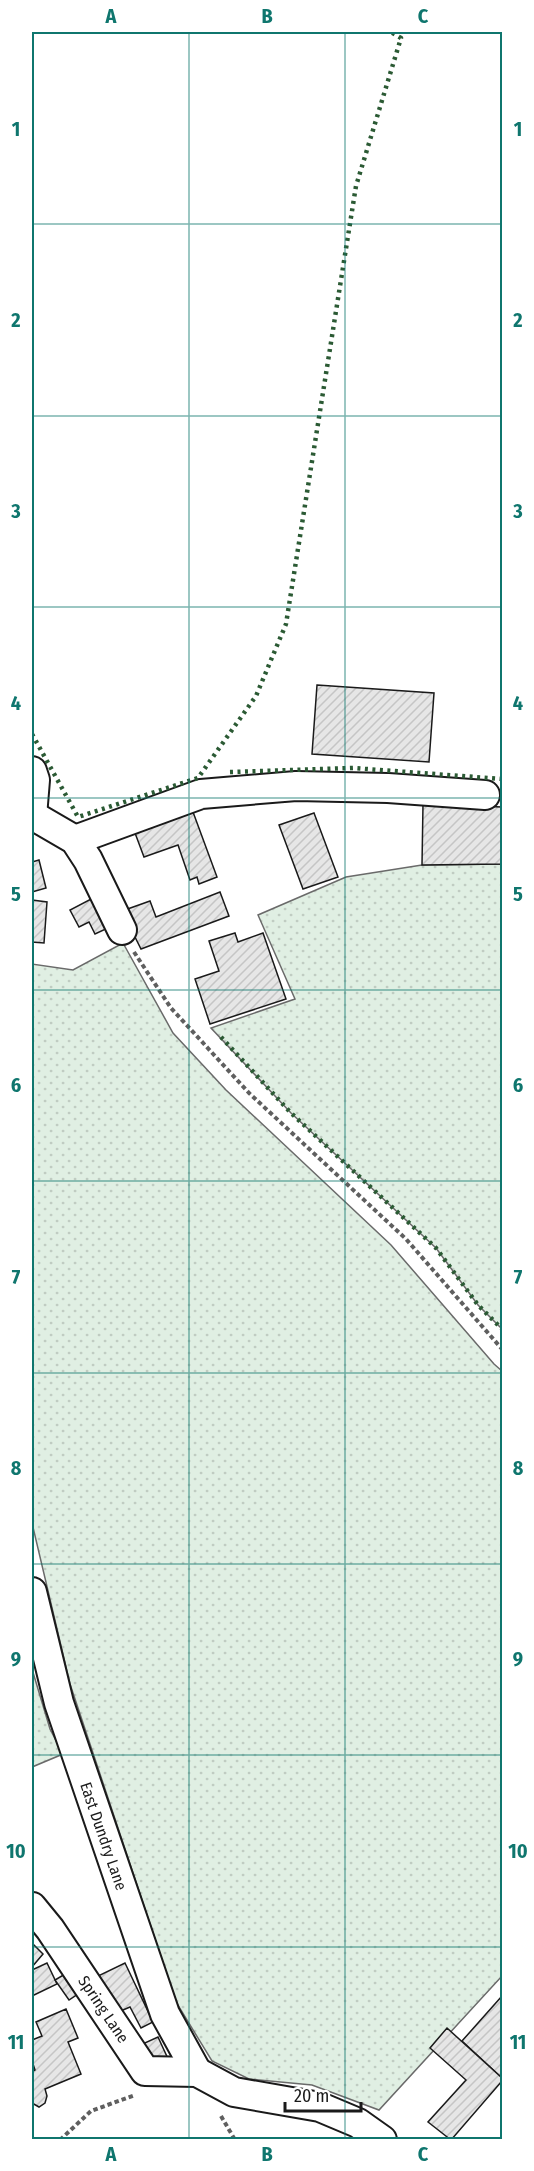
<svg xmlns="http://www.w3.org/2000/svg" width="534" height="2171" font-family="'Fira Sans Condensed',sans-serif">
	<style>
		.grass { fill: url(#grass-dots); stroke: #6a6a6a; stroke-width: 1.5 }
		.building { fill: url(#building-hatch); stroke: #1a1a1a; stroke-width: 1.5 }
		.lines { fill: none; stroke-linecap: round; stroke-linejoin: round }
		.minor-casing { stroke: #1a1a1a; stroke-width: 32 }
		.path { stroke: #5f5f5f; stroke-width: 4; stroke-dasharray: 4.5 3; stroke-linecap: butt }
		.minor { stroke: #fff; stroke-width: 28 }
		.hedge { stroke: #2b5a34; stroke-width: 4.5; stroke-dasharray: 3 4.5; stroke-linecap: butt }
		.grid { fill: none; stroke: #0f766e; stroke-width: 1.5; stroke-opacity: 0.55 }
		.labels { text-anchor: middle; stroke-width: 4.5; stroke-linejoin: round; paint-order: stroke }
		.street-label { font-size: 16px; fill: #1a1a1a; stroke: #fff }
		.neatline { fill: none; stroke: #0f766e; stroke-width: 2 }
		.grid-label { font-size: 20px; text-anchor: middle; font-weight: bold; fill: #0f766e }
	</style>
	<defs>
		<pattern id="grass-dots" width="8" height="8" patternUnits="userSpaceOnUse" patternTransform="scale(1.5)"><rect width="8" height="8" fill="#e0efe3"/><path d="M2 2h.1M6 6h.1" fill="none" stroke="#c0ccc2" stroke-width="1.8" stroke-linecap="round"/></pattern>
		<pattern id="building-hatch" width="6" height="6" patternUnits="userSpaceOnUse" patternTransform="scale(1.5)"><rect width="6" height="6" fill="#e6e6e6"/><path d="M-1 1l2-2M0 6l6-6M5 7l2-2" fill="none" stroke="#c5c5c5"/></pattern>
	</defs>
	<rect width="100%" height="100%" fill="#fff"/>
	<!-- grass -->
	<g class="grass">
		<polygon points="502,864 502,1329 478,1305 436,1248 291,1113 211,1028 295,999 258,915 346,877 422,865"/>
		<polygon points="123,943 173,1033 226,1090 391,1245 494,1364 502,1371 502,1976 379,2110 312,2085 249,2079 212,2061 176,2002 70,1684 32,1523 32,964 73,970"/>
		<polygon points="32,1669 50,1729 63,1754 32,1767"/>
	</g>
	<!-- building -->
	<g class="building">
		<polygon points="317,685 434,693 429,762 312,754"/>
		<polygon points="423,804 502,807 502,864 422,865"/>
		<polygon points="193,812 217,877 199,884 197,877 190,880 178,845 144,857 135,833"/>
		<polygon points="314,813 338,877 303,889 279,825"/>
		<polygon points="39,860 46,888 32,892 32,862"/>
		<polygon points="220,892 229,916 141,949 122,911 150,901 156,917"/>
		<polygon points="93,898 108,928 95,934 89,922 79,927 70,910"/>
		<polygon points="32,900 47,902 44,943 32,942"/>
		<polygon points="235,933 238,942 263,933 286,999 210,1024 195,979 219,971 209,941"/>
		<polygon points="32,1943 43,1954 32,1967"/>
		<polygon points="47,1963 57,1984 32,1996 32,1970"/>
		<polygon points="125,1963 153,2022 141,2028 130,2007 116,2013 98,1976"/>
		<polygon points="65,1974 78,1994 69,2000 55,1980"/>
		<polygon points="502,1996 502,2078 462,2041"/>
		<polygon points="66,2009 78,2038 68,2042 81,2074 45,2089 47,2096 45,2103 39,2107 32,2103 32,2072 35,2070 32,2061 32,2040 42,2036 36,2022"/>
		<polygon points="447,2028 502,2078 502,2081 451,2140 428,2122 466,2080 430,2048"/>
		<polygon points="158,2037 169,2061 150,2071 138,2046"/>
	</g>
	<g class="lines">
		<defs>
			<g id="minor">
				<polyline points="32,771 35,780 32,816"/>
				<polyline points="32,815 75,840 88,860 122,930"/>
				<polyline points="75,840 201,794 296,786 388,788 485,795"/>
				<polyline points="32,1592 59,1703 165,2014 197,2072"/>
				<polyline points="32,1907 50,1929 145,2071 197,2072 234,2092 320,2107 358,2123 382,2140"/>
			</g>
		</defs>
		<!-- minor casing -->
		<use href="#minor" class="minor-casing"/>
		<!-- path -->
		<g class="path">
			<polyline points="134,952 171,1008 249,1093 406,1239 502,1349"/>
			<polyline points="221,2116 235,2140"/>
			<polyline points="60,2140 91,2111 135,2095"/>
		</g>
		<!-- minor -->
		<use href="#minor" class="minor"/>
		<!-- hedge -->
		<g class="hedge">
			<polyline points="32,734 78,817 198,778 256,696 286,624 356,186 401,38 391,32"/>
			<polyline points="230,772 353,768 502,779"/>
			<polyline points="221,1037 291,1113 436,1248 478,1305 502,1329"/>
		</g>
	</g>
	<!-- grid -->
	<path class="grid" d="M189 32V2140M345 32V2140M32 224H502M32 416H502M32 607H502M32 798H502M32 990H502M32 1181H502M32 1373H502M32 1564H502M32 1755H502M32 1947H502"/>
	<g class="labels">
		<!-- street labels -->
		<g class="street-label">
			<text transform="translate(104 1836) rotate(71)" y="6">East Dundry Lane</text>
			<text transform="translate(104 2009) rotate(56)" y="6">Spring Lane</text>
		</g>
	</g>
	<!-- border -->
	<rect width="534" height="2171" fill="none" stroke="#ffffff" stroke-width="66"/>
	<!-- scale -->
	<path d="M285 2102v9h76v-9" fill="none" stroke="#1a1a1a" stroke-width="3"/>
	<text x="294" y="2102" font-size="18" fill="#1a1a1a" stroke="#ffffff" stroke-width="4.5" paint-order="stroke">20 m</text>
	<rect x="33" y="33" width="468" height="2105" class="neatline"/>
	<g class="grid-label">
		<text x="111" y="23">A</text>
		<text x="267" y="23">B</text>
		<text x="423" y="23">C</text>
		<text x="16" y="136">1</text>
		<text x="518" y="136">1</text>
		<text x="16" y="327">2</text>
		<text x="518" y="327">2</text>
		<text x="16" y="518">3</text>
		<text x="518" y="518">3</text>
		<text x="16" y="710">4</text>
		<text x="518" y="710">4</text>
		<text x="16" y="901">5</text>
		<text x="518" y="901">5</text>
		<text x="16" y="1092">6</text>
		<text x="518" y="1092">6</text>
		<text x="16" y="1284">7</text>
		<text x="518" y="1284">7</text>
		<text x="16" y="1475">8</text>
		<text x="518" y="1475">8</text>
		<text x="16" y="1666">9</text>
		<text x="518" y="1666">9</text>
		<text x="16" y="1858">10</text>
		<text x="518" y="1858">10</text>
		<text x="16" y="2049">11</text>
		<text x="518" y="2049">11</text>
		<text x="111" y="2161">A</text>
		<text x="267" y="2161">B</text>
		<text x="423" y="2161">C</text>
	</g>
</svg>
